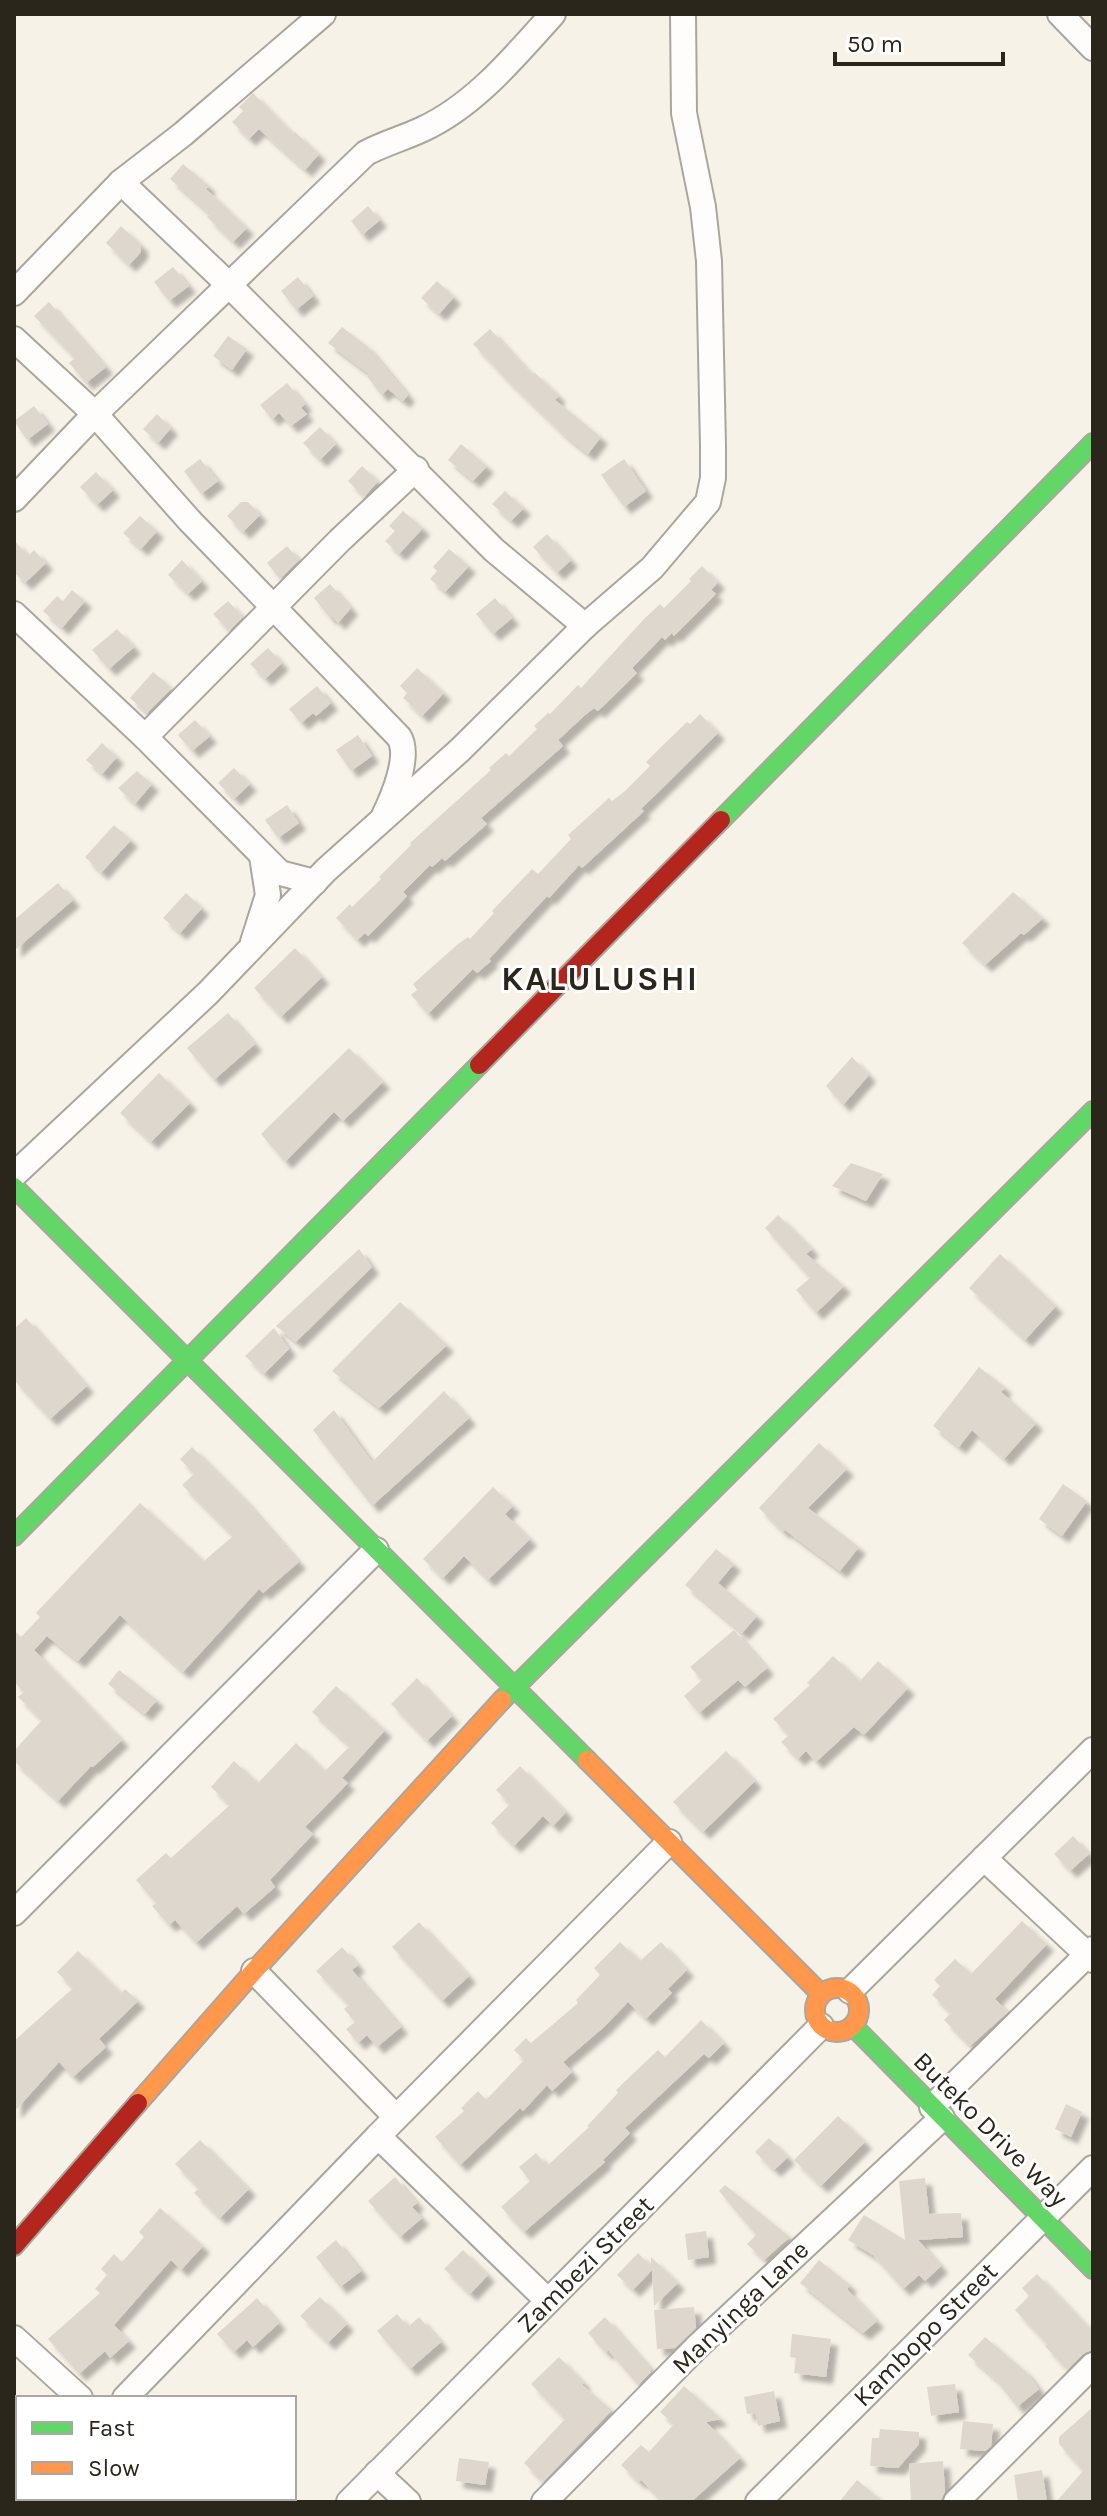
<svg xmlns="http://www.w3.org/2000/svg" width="1107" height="2516" font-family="Karla,sans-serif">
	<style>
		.building { fill: #ded7ce; filter: url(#shadow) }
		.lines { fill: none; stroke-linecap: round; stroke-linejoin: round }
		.street-casing { stroke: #aba69d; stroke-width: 28 }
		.fast-casing { stroke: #aba69d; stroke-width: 22 }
		.slow-casing { stroke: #aba69d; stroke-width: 22 }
		.jam-casing { stroke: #aba69d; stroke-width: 22 }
		.street { stroke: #fefdfc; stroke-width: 24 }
		.fast { stroke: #63d668; stroke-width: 18 }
		.slow { stroke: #ff974d; stroke-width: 18 }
		.jam { stroke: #b3261e; stroke-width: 18 }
		.labels { text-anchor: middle; stroke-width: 6; stroke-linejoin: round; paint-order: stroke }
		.street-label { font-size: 26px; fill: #2b261b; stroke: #fff }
		.district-label { font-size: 34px; font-weight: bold; letter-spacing: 2px; fill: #2b261b; stroke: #fff }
	</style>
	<defs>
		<filter id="shadow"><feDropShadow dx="7" dy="7" stdDeviation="2" flood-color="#0004"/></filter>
	</defs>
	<rect width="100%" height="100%" fill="#f7f2e8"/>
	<!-- building -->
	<g class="building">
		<polygon points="253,93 293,134 295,132 319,154 305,170 259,129 249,139 232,122 243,111 239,107"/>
		<polygon points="183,164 209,186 206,189 247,228 233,242 207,217 210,214 170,179"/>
		<polygon points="368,206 380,220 362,235 351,221"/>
		<polygon points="121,226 141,245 141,252 129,265 106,243"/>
		<polygon points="173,267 189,286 169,301 154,282"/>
		<polygon points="298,277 313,296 296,310 281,291"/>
		<polygon points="437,281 454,297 439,314 421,298"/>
		<polygon points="49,302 106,367 86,383 69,363 75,358 34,316"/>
		<polygon points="342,327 367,346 408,395 403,401 388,389 381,395 367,376 369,374 328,343"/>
		<polygon points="490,329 532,375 534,372 559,396 555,400 601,437 588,454 563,434 507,380 473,344"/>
		<polygon points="228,336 247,349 232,370 213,356"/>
		<polygon points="287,383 305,404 301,408 307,414 291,426 279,413 272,419 260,405"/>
		<polygon points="34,406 48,424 27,440 14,421"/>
		<polygon points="157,414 171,428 158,443 143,429"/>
		<polygon points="320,427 336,444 320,460 303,443"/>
		<polygon points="461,444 487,466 473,481 448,460"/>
		<polygon points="200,459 218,481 201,494 184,471"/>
		<polygon points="624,459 646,491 624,507 601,475"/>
		<polygon points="362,466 378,481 364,497 348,481"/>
		<polygon points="96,472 113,490 97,505 80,487"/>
		<polygon points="505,491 524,508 511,521 492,504"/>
		<polygon points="241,502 248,502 260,515 243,532 227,516"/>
		<polygon points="403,511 423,528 399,554 385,541 395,531 389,526"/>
		<polygon points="140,516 157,531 141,549 123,533"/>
		<polygon points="547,534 571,560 557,573 533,547"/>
		<polygon points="14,540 28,556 34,550 46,563 25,583 14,572"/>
		<polygon points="287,546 299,560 280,579 267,563"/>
		<polygon points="449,549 469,566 445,592 430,579 437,571 433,567"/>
		<polygon points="182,560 202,581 188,594 168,575"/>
		<polygon points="702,566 718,582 711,590 716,594 674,636 672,633 665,640 662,637 632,668 637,673 598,711 594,708 585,715 558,740 563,746 481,818 487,824 445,861 442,858 432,867 430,865 403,892 407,896 383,921 368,936 365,933 357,940 336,918 350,904 352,907 381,879 379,877 411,845 410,843 491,770 489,768 506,753 509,756 537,729 534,726 548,713 550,714 578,685 581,688 644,619 660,604 664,608 691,581 689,579"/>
		<polygon points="330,584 351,608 338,623 332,616 330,618 314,598"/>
		<polygon points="72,590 85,601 62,628 43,611 57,596 63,601"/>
		<polygon points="495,598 512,618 493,634 476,614"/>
		<polygon points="228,601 243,617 229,631 213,614"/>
		<polygon points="117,629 134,647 109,669 92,650"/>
		<polygon points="268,648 282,663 265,679 250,664"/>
		<polygon points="417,668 444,693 422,716 403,698 407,693 400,686"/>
		<polygon points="153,672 172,688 147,713 130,698"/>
		<polygon points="317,686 331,703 316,716 313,713 301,723 289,709"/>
		<polygon points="700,714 718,733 641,809 644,811 582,868 579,865 549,898 547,896 489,959 491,961 477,973 473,969 428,1014 411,995 417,990 413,984 458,944 468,937 470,939 494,913 492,911 532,869 538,874 571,839 568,835 609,798 612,801 625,791 650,766 646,762 661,747 687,722 690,724"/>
		<polygon points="195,720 210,736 192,751 178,735"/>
		<polygon points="358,735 372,756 351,771 336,750"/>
		<polygon points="102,743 117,757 102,774 86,760"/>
		<polygon points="234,768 250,784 234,799 218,783"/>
		<polygon points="137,771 152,784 135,804 118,788"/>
		<polygon points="287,805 299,823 278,838 265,820"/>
		<polygon points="114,825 131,840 101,873 85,857"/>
		<polygon points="58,883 73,900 14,951 14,920"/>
		<polygon points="1013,892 1043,918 1024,935 1021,933 985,965 962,943"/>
		<polygon points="186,893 202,908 180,933 163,918"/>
		<polygon points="295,948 322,977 281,1017 254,988"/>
		<polygon points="228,1013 255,1044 214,1080 187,1048"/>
		<polygon points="349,1048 383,1082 343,1121 334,1112 285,1162 261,1134"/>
		<polygon points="852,1057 869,1075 843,1105 826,1086"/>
		<polygon points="159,1073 190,1103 151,1142 120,1113"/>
		<polygon points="851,1163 883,1174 866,1201 832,1186"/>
		<polygon points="778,1215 812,1249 806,1254 844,1286 816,1313 796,1290 810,1278 765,1228"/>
		<polygon points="359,1249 372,1267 296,1342 276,1326"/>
		<polygon points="1000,1254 1056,1306 1025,1340 969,1288"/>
		<polygon points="400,1302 447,1345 379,1408 332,1371"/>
		<polygon points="26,1318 87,1386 50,1419 14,1380 14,1329"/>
		<polygon points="274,1328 289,1349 264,1374 245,1356"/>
		<polygon points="979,1367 1005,1387 1001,1392 1036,1423 1004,1459 972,1430 959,1447 933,1426"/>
		<polygon points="444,1391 469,1418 372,1506 313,1430 334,1410 372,1462"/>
		<polygon points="819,1443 847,1469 808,1508 859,1547 840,1571 785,1530 783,1532 759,1508"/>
		<polygon points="192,1447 244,1499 299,1562 263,1593 259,1589 183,1672 120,1615 78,1661 47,1636 34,1650 122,1740 93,1767 91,1766 58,1801 14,1761 14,1751 42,1720 18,1697 24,1692 14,1682 14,1630 21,1637 40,1617 36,1613 140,1503 204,1561 233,1536 182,1485 194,1474 180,1459"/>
		<polygon points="1063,1484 1087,1501 1062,1536 1039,1519"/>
		<polygon points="493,1487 513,1506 505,1514 530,1539 488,1580 464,1556 443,1578 423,1559"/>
		<polygon points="716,1549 734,1564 718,1583 757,1616 742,1633 685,1585"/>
		<polygon points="734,1630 767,1668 745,1687 738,1680 699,1713 684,1696 702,1680 690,1667"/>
		<polygon points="833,1656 860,1681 878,1661 908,1688 864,1735 854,1727 816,1762 806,1751 798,1759 781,1742 789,1735 773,1719 810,1685 807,1683"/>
		<polygon points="119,1670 157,1700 145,1714 108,1684"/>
		<polygon points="417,1678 452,1716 427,1741 391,1704"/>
		<polygon points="336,1686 385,1730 342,1778 348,1783 305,1827 313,1834 270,1880 275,1887 244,1914 237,1906 196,1943 175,1920 169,1925 152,1906 156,1903 136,1880 166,1853 171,1858 230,1805 211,1787 234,1761 258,1783 296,1743 325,1771 350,1746 312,1712"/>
		<polygon points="726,1751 755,1781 703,1832 673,1802"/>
		<polygon points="520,1766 566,1812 553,1826 543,1816 514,1846 491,1823 510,1804 496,1790"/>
		<polygon points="1073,1836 1089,1854 1070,1871 1054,1854"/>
		<polygon points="1022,1921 1047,1944 995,1999 1008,2012 970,2046 944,2020 951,2013 932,1995 940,1986 934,1980 955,1959 971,1974"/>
		<polygon points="419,1922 469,1976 442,2001 392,1947"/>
		<polygon points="620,1942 640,1961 661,1942 687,1970 668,1989 672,1993 646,2019 628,2002 604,2027 563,2062 572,2072 552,2091 547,2085 523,2111 520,2108 460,2165 435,2137 464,2111 461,2108 478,2091 486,2100 524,2060 514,2050 526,2038 531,2043 578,2003 576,2000 600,1975 594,1968"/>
		<polygon points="342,1947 358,1965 352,1970 401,2027 377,2047 367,2035 358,2043 346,2029 355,2022 344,2009 349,2005 316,1971"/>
		<polygon points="78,1951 121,1993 125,1989 138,2001 99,2039 106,2047 73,2077 59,2062 14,2112 14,2041 73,1988 57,1972"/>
		<polygon points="701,2020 724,2043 709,2058 704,2054 625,2128 630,2133 603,2160 605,2162 524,2232 501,2207 530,2181 519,2167 536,2153 547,2166 589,2127 587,2126 618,2093 616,2090 658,2050 665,2057"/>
		<polygon points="1066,2104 1082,2112 1071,2137 1055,2129"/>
		<polygon points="838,2116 865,2142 821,2186 794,2160"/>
		<polygon points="769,2138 788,2157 774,2170 755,2152"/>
		<polygon points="200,2140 249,2189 220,2218 194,2193 199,2188 175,2164"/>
		<polygon points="395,2177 417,2203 412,2207 422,2218 400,2237 368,2201"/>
		<polygon points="925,2178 929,2214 961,2213 963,2237 918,2240 941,2266 925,2281 919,2275 903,2289 873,2255 848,2240 864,2215 905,2240 899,2181"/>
		<polygon points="725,2185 790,2237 764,2260 747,2244 756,2235 719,2191"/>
		<polygon points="160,2208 203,2246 181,2270 171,2260 114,2325 129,2341 110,2358 105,2351 79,2374 48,2339 100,2293 95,2289 107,2275 101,2269 114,2254 122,2262 144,2237 139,2232"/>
		<polygon points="706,2231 709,2257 688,2260 685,2234"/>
		<polygon points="336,2240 361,2271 340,2287 316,2257"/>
		<polygon points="463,2250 488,2275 470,2294 444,2269"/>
		<polygon points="638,2253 651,2266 651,2257 678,2283 654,2306 652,2270 633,2290 617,2275"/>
		<polygon points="819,2260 850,2285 847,2289 877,2321 863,2333 800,2283"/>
		<polygon points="1037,2274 1093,2332 1093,2350 1083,2354 1067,2370 1045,2346 1047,2344 1015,2310 1029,2296 1022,2288"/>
		<polygon points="320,2297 347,2324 328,2343 300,2316"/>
		<polygon points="257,2298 279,2323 253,2347 247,2340 234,2352 217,2334"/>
		<polygon points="694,2307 696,2328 675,2348 657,2349 654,2310"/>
		<polygon points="397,2314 408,2327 419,2317 441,2342 410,2369 377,2331"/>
		<polygon points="605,2317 651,2369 651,2372 638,2385 608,2350 606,2353 588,2333"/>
		<polygon points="792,2334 831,2339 826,2377 794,2373 796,2358 790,2357"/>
		<polygon points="985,2337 1025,2371 1039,2389 1017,2407 996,2380 968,2355"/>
		<polygon points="559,2357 584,2383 582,2385 612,2410 543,2482 524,2463 565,2419 531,2384"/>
		<polygon points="955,2384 959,2412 931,2416 927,2387"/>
		<polygon points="684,2386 721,2419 706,2422 740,2458 691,2502 663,2502 641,2480 639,2482 621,2465 641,2445 649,2452 674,2424 660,2412"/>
		<polygon points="774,2391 780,2421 758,2426 755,2413 747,2414 744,2397"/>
		<polygon points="1093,2407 1093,2502 1056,2502 1083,2471 1059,2444 1059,2437"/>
		<polygon points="963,2421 993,2424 991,2446 985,2451 960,2449"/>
		<polygon points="880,2429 919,2432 919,2444 898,2468 870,2466 872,2438 879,2438"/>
		<polygon points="459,2458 489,2462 485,2485 456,2481"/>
		<polygon points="943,2461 945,2492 941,2500 911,2502 909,2464"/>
		<polygon points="1042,2470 1047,2502 1018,2502 1014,2475"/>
		<polygon points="857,2480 884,2502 839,2502"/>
	</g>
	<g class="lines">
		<defs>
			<g id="street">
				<polyline points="1060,14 1093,48"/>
				<polyline points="121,182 228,284 494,550 585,626"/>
				<polyline points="14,293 121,182 183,134 323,14"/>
				<path d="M14 339 95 414 190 521 399 737C411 756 393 797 384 816"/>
				<path d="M14 499 95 414 366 153C385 143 404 138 423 129 475 105 515 56 553 14"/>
				<polyline points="14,614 145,737 280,873 315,882"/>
				<polyline points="145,737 340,540 416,469"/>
				<polyline points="253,942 268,895 262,856"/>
				<polyline points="14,1175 208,993 326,870 460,750 585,626 652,568 708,502 713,478 713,446 709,261 703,207 684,113 683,14"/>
				<polyline points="984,1858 1093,1960"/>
				<polyline points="14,1913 376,1550"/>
				<polyline points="254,1971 396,2117"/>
				<polyline points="850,1991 1093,1750"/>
				<polyline points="932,2107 1093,1949"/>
				<polyline points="548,2301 378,2136 669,1842"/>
				<polyline points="14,2338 80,2398"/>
				<polyline points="125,2398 378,2136"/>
				<polyline points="377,2473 408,2502"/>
				<polyline points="189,2498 193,2502"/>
				<polyline points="349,2502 821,2026"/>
				<polyline points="544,2502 699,2345 942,2118"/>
				<polyline points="758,2502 1093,2168"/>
				<polyline points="956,2502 1093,2365"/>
			</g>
			<g id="fast">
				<polyline points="721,820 1093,443"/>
				<polyline points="14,1187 587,1760"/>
				<polyline points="14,1536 479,1065"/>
				<polyline points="502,1700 1093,1111"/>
				<polyline points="853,2026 1093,2269"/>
			</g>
			<g id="slow">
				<polyline points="587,1760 821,1994"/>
				<circle cx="837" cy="2010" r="22"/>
				<polyline points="138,2103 254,1971 502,1700"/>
			</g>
			<g id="jam">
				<polyline points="479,1065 721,820"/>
				<polyline points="14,2246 138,2103"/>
			</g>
		</defs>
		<!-- street casing -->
		<use href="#street" class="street-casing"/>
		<!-- fast casing -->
		<use href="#fast" class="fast-casing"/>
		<!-- slow casing -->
		<use href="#slow" class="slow-casing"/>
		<!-- jam casing -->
		<use href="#jam" class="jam-casing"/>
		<!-- street -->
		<use href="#street" class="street"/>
		<!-- fast -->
		<use href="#fast" class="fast"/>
		<!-- slow -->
		<use href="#slow" class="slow"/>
		<!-- jam -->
		<use href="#jam" class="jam"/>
	</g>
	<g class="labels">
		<!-- street labels -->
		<g class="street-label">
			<text transform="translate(991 2129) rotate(45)" y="9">Buteko Drive Way</text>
			<text transform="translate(585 2264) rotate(-45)" y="9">Zambezi Street</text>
			<text transform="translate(740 2307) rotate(-44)" y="9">Manyinga Lane</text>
			<text transform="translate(925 2334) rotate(-45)" y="9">Kambopo Street</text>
		</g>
		<!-- district labels -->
		<g class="district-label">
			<text x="600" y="990">KALULUSHI</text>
		</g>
	</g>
	<!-- border -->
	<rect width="1107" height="2516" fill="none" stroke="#2b261b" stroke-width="32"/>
	<!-- legend -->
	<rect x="16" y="2396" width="280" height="104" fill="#ffffff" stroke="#aaa8a4" stroke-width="2"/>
	<rect x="32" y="2422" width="40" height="12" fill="#63d668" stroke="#aaa8a4" stroke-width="2"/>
	<text x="88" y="2436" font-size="24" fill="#2b261b">Fast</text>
	<rect x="32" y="2462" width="40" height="12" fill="#ff974d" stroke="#aaa8a4" stroke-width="2"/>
	<text x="88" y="2476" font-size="24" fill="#2b261b">Slow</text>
	<!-- scale -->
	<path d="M835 52v12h168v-12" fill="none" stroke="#2b261b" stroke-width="4"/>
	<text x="847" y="52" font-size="24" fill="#2b261b" stroke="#ffffff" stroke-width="6" paint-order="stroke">50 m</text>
</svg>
